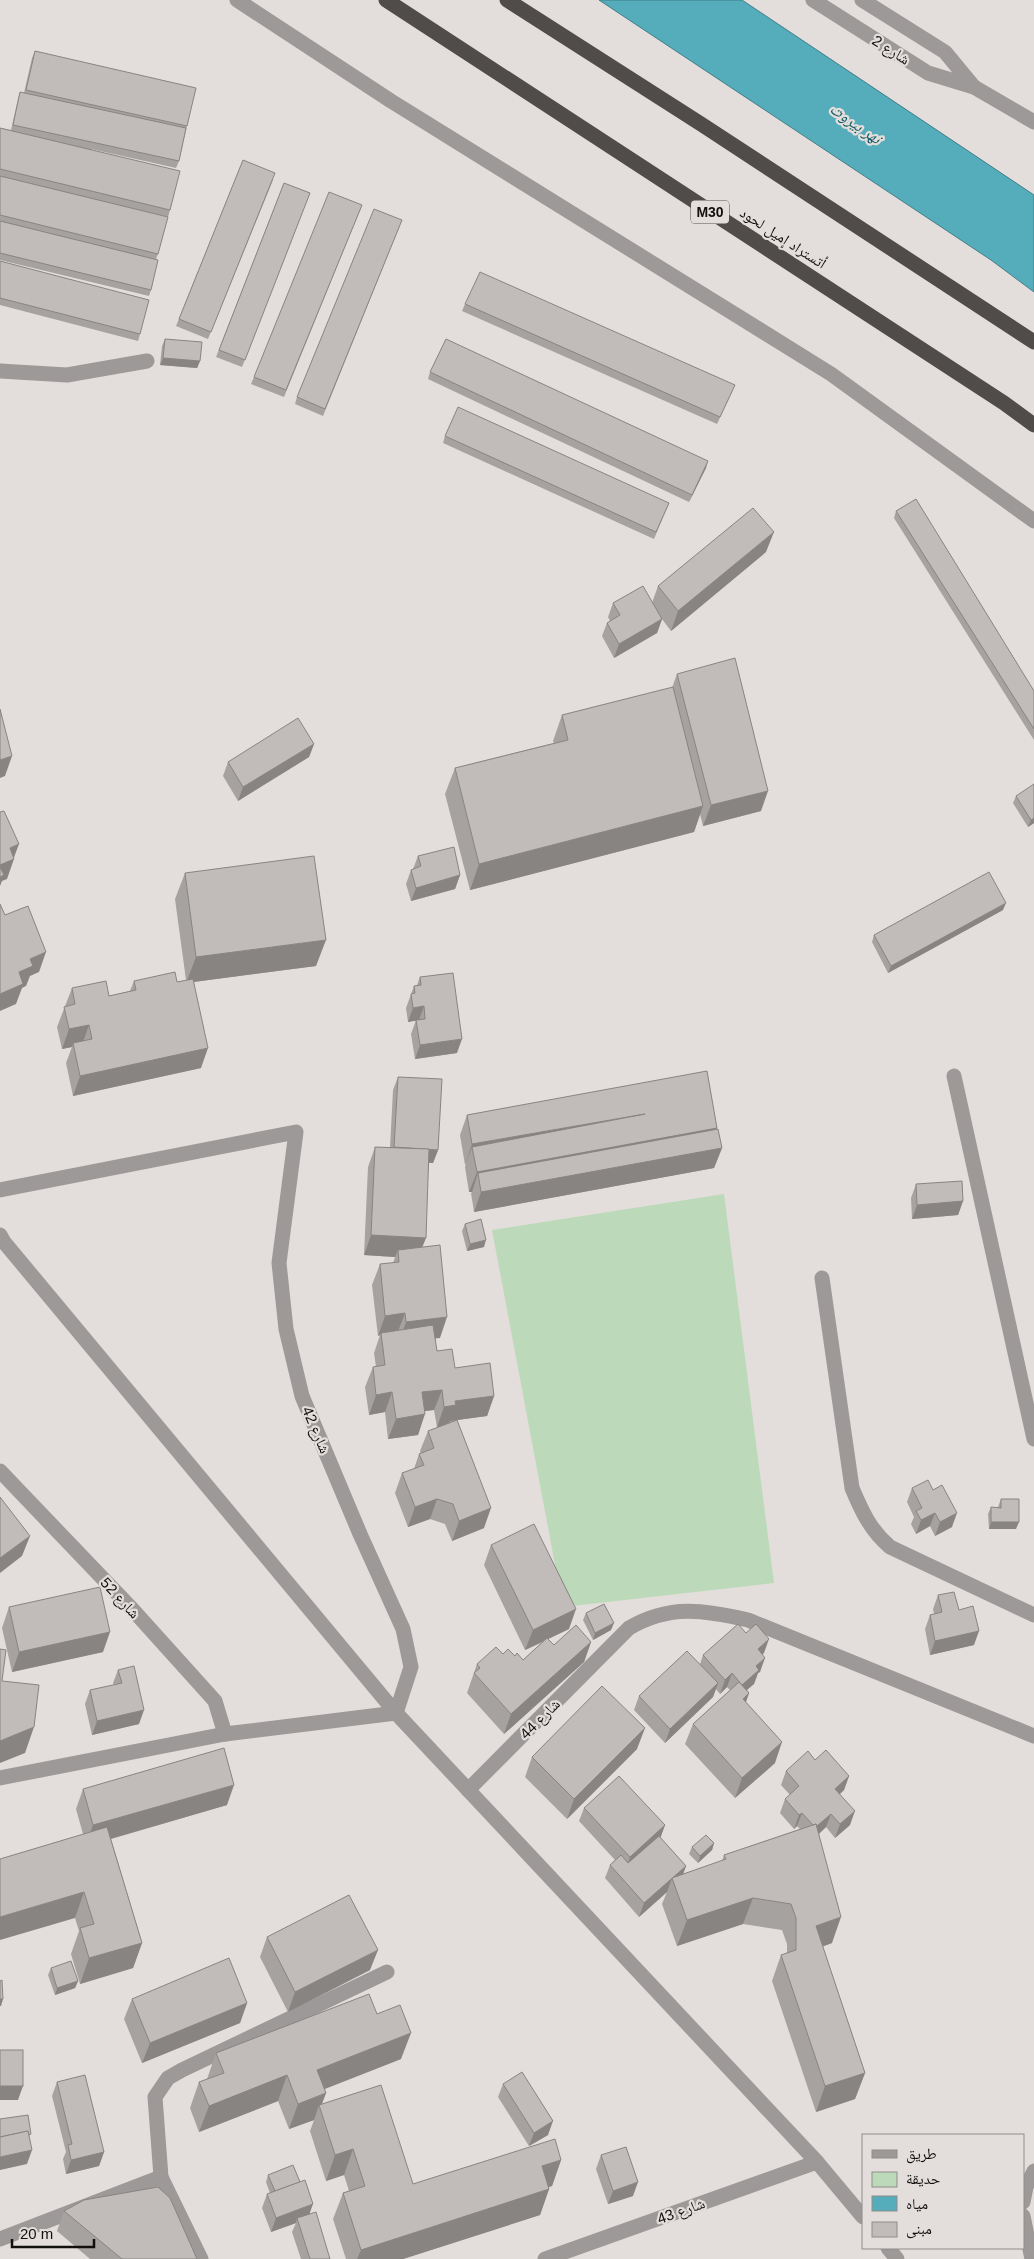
<svg xmlns="http://www.w3.org/2000/svg" width="1034" height="2259" font-family="Helvetica,'Noto Naskh Arabic',sans-serif">
	<style>
		.green { fill: #bcdab9 }
		.water { fill: #55adbb; stroke: #417e87 }
		.lines { fill: none; stroke-linecap: round; stroke-linejoin: round }
		.minor { stroke: #9c9998; stroke-width: 15 }
		.highway { stroke: #504c4a; stroke-width: 15 }
		.wall { fill: #a6a29f }
		.shaded-wall { fill: #878482 }
		.building { fill: #c1bcb9; stroke: #878482 }
		.labels { text-anchor: middle; stroke-width: 4.5; stroke-linejoin: round; paint-order: stroke }
		.shield { fill: #e3dedb; stroke: #504e4c; stroke-width: 1 }
		.shield-label { font-size: 14px; font-weight: bold; fill: #11100f }
		.street-label { font-size: 15px; fill: #11100f; stroke: #e3dedb }
		.water-label { font-size: 16px; font-style: italic; fill: #125c67; stroke: #e3dedb }
	</style>
	<rect width="100%" height="100%" fill="#e3dedb"/>
	<!-- green -->
	<polygon class="green" points="724,1194 774,1583 563,1607 492,1230"/>
	<!-- water -->
	<polygon class="water" points="599,0 742,0 1034,195 1034,292 991,260"/>
	<g class="lines">
		<!-- minor -->
		<g class="minor">
			<polyline points="237,0 391,101 831,374 1034,521"/>
			<polyline points="813,0 928,73 974,87 1034,122"/>
			<polyline points="862,0 945,52 974,87"/>
			<polyline points="0,371 67,375 147,361"/>
			<polyline points="954,1076 1034,1439"/>
			<polyline points="0,1190 296,1132 279,1263 286,1329 302,1396 360,1534 403,1629 411,1667 396,1713 225,1734 0,1778"/>
			<polyline points="0,1235 4,1242 396,1713 817,2162 863,2217"/>
			<path d="M822 1278 852 1488C862 1512 871 1531 890 1547L1034 1615"/>
			<polyline points="0,1471 133,1610 215,1701 225,1734"/>
			<path d="M468 1790 629 1628C670 1604 704 1610 748 1620L1034 1736"/>
			<polyline points="1023,2202 1026,2187 1034,2171"/>
			<polyline points="1023,2216 1032,2259"/>
			<polyline points="0,2239 161,2177"/>
			<polyline points="888,2248 897,2259"/>
			<polyline points="201,2259 161,2177 155,2097 168,2078 182,2070 387,1972"/>
			<polyline points="545,2259 817,2162"/>
		</g>
		<!-- highway -->
		<g class="highway">
			<polyline points="386,0 1004,403 1034,425"/>
			<polyline points="507,0 701,124 1034,342"/>
		</g>
	</g>
	<!-- wall -->
	<g class="wall">
		<polygon points="35,51 187,126 179,161 176,168 91,149 170,210 168,217 74,195 158,254 156,259 151,290 149,296 0,260 0,128 11,130 18,99 20,92 24,93 32,58"/>
		<polygon points="243,160 273,180 208,339 176,326"/>
		<polygon points="284,183 310,193 242,367 216,357"/>
		<polygon points="362,205 284,397 251,384 254,377"/>
		<polygon points="402,220 323,416 295,404 297,397"/>
		<polygon points="0,261 140,334 138,341 0,305"/>
		<polygon points="465,304 732,392 717,424 462,311"/>
		<polygon points="165,339 200,361 197,368 160,365 162,346"/>
		<polygon points="430,372 706,468 689,502 428,379"/>
		<polygon points="445,436 669,503 654,539 443,443"/>
		<polygon points="896,511 1034,691 1034,740 894,518"/>
		<polygon points="766,552 671,631 662,619 657,633 614,658 602,636 607,623 610,621 608,617 613,603 652,603 658,586"/>
		<polygon points="677,674 761,811 703,826 700,814 694,832 470,890 445,794 455,768 554,743 553,741 562,715 672,688"/>
		<polygon points="314,744 309,757 238,801 223,776 228,762"/>
		<polygon points="1016,796 1034,823 1028,827 1013,803"/>
		<polygon points="418,856 460,875 455,889 411,901 406,884 411,870 413,869"/>
		<polygon points="185,873 316,966 193,982 201,1068 73,1096 66,1063 72,1047 62,1049 57,1027 72,988 109,996 130,991 134,981 177,982 186,980 175,899"/>
		<polygon points="1003,910 888,973 872,942 874,935"/>
		<polygon points="420,977 457,1053 415,1059 411,1034 416,1020 419,1020 408,1022 406,1008 414,986 417,985"/>
		<polygon points="398,1077 438,1150 433,1163 429,1163 422,1247 440,1338 435,1338 437,1351 455,1368 494,1396 487,1416 457,1420 484,1528 452,1541 445,1524 430,1519 408,1527 395,1493 402,1473 414,1469 419,1454 421,1454 420,1451 428,1431 439,1427 437,1427 434,1410 425,1411 418,1435 388,1439 385,1412 369,1415 365,1387 373,1367 376,1367 374,1353 380,1335 378,1336 372,1285 380,1264 393,1263 395,1257 364,1255 368,1167 375,1147 390,1148 393,1090"/>
		<polygon points="467,1115 717,1129 722,1148 714,1168 474,1212 471,1193 472,1192 469,1192 465,1167 466,1164 465,1165 460,1135"/>
		<polygon points="916,1184 963,1201 958,1215 912,1219 911,1198"/>
		<polygon points="465,1224 484,1247 467,1251 462,1231"/>
		<polygon points="912,1488 952,1527 935,1536 930,1526 916,1534 911,1524 914,1517 907,1502"/>
		<polygon points="1001,1499 1016,1529 989,1529 988,1514 991,1507 998,1507"/>
		<polygon points="491,1545 569,1629 548,1639 554,1645 591,1642 584,1662 504,1734 467,1693 477,1664 503,1654 515,1656 523,1660 543,1642 525,1650 484,1565"/>
		<polygon points="938,1595 959,1610 974,1645 930,1655 925,1629 930,1615 934,1614 933,1609"/>
		<polygon points="9,1607 103,1652 12,1672 2,1628"/>
		<polygon points="586,1613 611,1630 593,1640 583,1620"/>
		<polygon points="746,1633 764,1653 762,1654 760,1672 758,1673 754,1684 747,1690 749,1693 746,1702 775,1763 735,1798 685,1744 693,1724 730,1690 727,1687 720,1694 716,1689 713,1697 665,1743 634,1710 639,1696 700,1664 703,1655"/>
		<polygon points="118,1670 139,1724 92,1735 85,1704 90,1690 114,1685 113,1683"/>
		<polygon points="637,1749 567,1819 525,1777 532,1757"/>
		<polygon points="815,1760 849,1776 844,1790 840,1794 850,1825 835,1838 826,1827 819,1834 832,1943 822,1947 865,2073 855,2099 816,2112 772,1981 781,1955 787,1953 787,1944 782,1930 743,1924 677,1946 662,1904 667,1892 639,1917 605,1878 610,1865 615,1860 579,1821 584,1808 665,1825 660,1838 686,1866 683,1874 722,1861 724,1855 800,1829 797,1826 794,1829 780,1813 785,1799 790,1795 781,1785 786,1771"/>
		<polygon points="83,1789 227,1805 111,1839 142,1943 133,1968 80,1984 71,1954 79,1931 75,1918 83,1834 76,1809"/>
		<polygon points="714,1843 712,1850 698,1863 689,1854 692,1847"/>
		<polygon points="267,1937 370,1970 288,2012 260,1957"/>
		<polygon points="51,1968 78,1981 75,1988 55,1995 48,1975"/>
		<polygon points="132,1999 247,2003 240,2023 142,2063 124,2019"/>
		<polygon points="377,2014 401,2059 324,2089 326,2093 322,2104 413,2184 561,2160 552,2186 549,2187 549,2189 540,2215 403,2259 346,2259 333,2219 343,2193 349,2191 344,2175 326,2181 310,2131 314,2120 289,2129 278,2101 199,2132 190,2108 199,2082 207,2079 216,2053"/>
		<polygon points="57,2082 104,2152 99,2166 66,2174 63,2159 66,2152 52,2096"/>
		<polygon points="503,2084 548,2135 529,2146 498,2097"/>
		<polygon points="601,2155 633,2196 608,2204 596,2169"/>
		<polygon points="268,2175 310,2214 330,2259 301,2259 292,2232 296,2223 271,2232 262,2208 267,2194 270,2193 266,2182"/>
		<polygon points="64,2211 197,2259 90,2259 57,2231"/>
	</g>
	<!-- shaded-wall -->
	<g class="shaded-wall">
		<polygon points="163,358 200,361 197,368 160,365"/>
		<polygon points="708,461 706,468 689,502 692,495"/>
		<polygon points="774,532 766,552 671,631 678,611"/>
		<polygon points="662,619 657,633 614,658 619,644"/>
		<polygon points="314,744 309,757 238,801 243,787"/>
		<polygon points="12,756 5,776 0,778 0,760"/>
		<polygon points="768,791 761,811 703,826 711,805"/>
		<polygon points="703,806 694,832 470,890 479,864"/>
		<polygon points="1034,818 1034,823 1028,827 1031,820"/>
		<polygon points="19,844 13,860 14,859 7,879 2,881 0,886 0,865 10,848"/>
		<polygon points="460,875 455,889 411,901 416,888"/>
		<polygon points="1006,903 1003,910 888,973 891,966"/>
		<polygon points="326,940 316,966 186,983 196,957"/>
		<polygon points="46,952 39,972 30,976 26,986 22,988 16,1004 0,1011 0,994 30,959"/>
		<polygon points="424,1006 419,1020 408,1022 413,1008"/>
		<polygon points="89,1025 82,1045 73,1043 72,1047 62,1049 69,1029"/>
		<polygon points="462,1039 457,1053 415,1059 420,1045"/>
		<polygon points="208,1048 201,1068 73,1096 80,1076"/>
		<polygon points="645,1114 472,1147 465,1165 472,1144"/>
		<polygon points="717,1128 710,1148 478,1173 472,1192 469,1192 477,1172"/>
		<polygon points="394,1147 438,1150 433,1163 389,1161"/>
		<polygon points="722,1148 714,1168 474,1212 481,1192"/>
		<polygon points="963,1201 958,1215 912,1219 917,1205"/>
		<polygon points="371,1235 426,1238 418,1258 398,1250 395,1257 364,1255"/>
		<polygon points="486,1240 484,1247 467,1251 470,1244"/>
		<polygon points="405,1313 397,1334 381,1333 380,1335 378,1336 385,1316"/>
		<polygon points="447,1317 440,1338 399,1342 406,1322"/>
		<polygon points="442,1390 434,1410 415,1412 422,1392"/>
		<polygon points="392,1392 385,1412 369,1415 376,1395"/>
		<polygon points="494,1396 487,1416 450,1421 448,1425 437,1427 444,1407 455,1401"/>
		<polygon points="425,1414 418,1435 388,1439 396,1419"/>
		<polygon points="437,1499 430,1519 408,1527 415,1507"/>
		<polygon points="491,1508 484,1528 452,1541 459,1521"/>
		<polygon points="935,1513 930,1526 916,1534 921,1520"/>
		<polygon points="957,1513 952,1527 935,1536 940,1522"/>
		<polygon points="991,1522 1019,1522 1016,1529 989,1529"/>
		<polygon points="30,1536 22,1556 0,1573 0,1558"/>
		<polygon points="576,1609 569,1629 525,1650 533,1630"/>
		<polygon points="614,1623 611,1630 593,1640 595,1633"/>
		<polygon points="979,1631 974,1645 930,1655 935,1641"/>
		<polygon points="110,1632 103,1652 12,1672 19,1652"/>
		<polygon points="769,1639 764,1653 753,1663 758,1649"/>
		<polygon points="591,1642 584,1662 504,1734 511,1714"/>
		<polygon points="765,1658 760,1672 758,1673 754,1684 737,1698 742,1685 756,1666"/>
		<polygon points="732,1673 727,1687 720,1694 725,1680"/>
		<polygon points="718,1683 713,1697 665,1743 670,1729"/>
		<polygon points="749,1693 742,1713 743,1699"/>
		<polygon points="144,1710 139,1724 92,1735 97,1721"/>
		<polygon points="34,1727 25,1753 0,1763 0,1741"/>
		<polygon points="645,1728 637,1749 567,1819 574,1799"/>
		<polygon points="782,1742 775,1763 735,1798 742,1778"/>
		<polygon points="849,1776 844,1790 830,1803 835,1789"/>
		<polygon points="234,1785 227,1805 86,1846 93,1825"/>
		<polygon points="855,1811 850,1825 835,1838 840,1824"/>
		<polygon points="802,1813 797,1826 794,1829 799,1815"/>
		<polygon points="831,1814 826,1827 811,1841 816,1827"/>
		<polygon points="665,1825 660,1839 625,1871 630,1857"/>
		<polygon points="714,1843 712,1850 698,1863 700,1856"/>
		<polygon points="686,1866 681,1880 672,1878"/>
		<polygon points="672,1878 667,1892 639,1917 644,1903"/>
		<polygon points="84,1892 75,1918 0,1940 0,1917"/>
		<polygon points="753,1898 743,1924 677,1946 687,1920"/>
		<polygon points="841,1917 832,1943 806,1952 816,1926"/>
		<polygon points="142,1943 133,1968 80,1984 89,1958"/>
		<polygon points="378,1950 370,1970 288,2012 295,1992"/>
		<polygon points="78,1981 75,1988 55,1995 57,1988"/>
		<polygon points="0,1999 3,1999 1,2006 0,2006"/>
		<polygon points="247,2003 240,2023 142,2063 150,2043"/>
		<polygon points="411,2033 401,2059 307,2096 317,2070"/>
		<polygon points="865,2073 855,2099 816,2112 825,2086"/>
		<polygon points="287,2075 278,2101 199,2132 209,2106"/>
		<polygon points="0,2086 23,2086 18,2100 0,2100"/>
		<polygon points="326,2093 320,2108 319,2105 314,2120 289,2129 298,2104"/>
		<polygon points="553,2121 548,2135 529,2146 534,2133"/>
		<polygon points="353,2149 344,2175 326,2181 335,2155"/>
		<polygon points="32,2150 27,2164 0,2170 0,2157"/>
		<polygon points="104,2152 99,2166 66,2174 71,2160"/>
		<polygon points="561,2160 552,2186 532,2192 542,2166"/>
		<polygon points="638,2182 633,2196 608,2204 613,2191"/>
		<polygon points="549,2189 540,2215 403,2259 357,2259 361,2250"/>
		<polygon points="313,2204 308,2218 297,2218 296,2223 271,2232 276,2218"/>
	</g>
	<!-- building -->
	<g class="building">
		<polygon points="35,51 196,88 187,126 26,90"/>
		<polygon points="20,92 186,128 179,161 13,125"/>
		<polygon points="0,128 180,171 170,210 0,169"/>
		<polygon points="243,160 275,173 211,332 179,319"/>
		<polygon points="0,176 168,217 158,254 0,215"/>
		<polygon points="284,183 310,193 245,360 219,350"/>
		<polygon points="329,192 362,205 286,390 254,377"/>
		<polygon points="374,209 402,220 325,409 297,397"/>
		<polygon points="0,221 158,260 151,290 0,253"/>
		<polygon points="0,261 149,300 140,334 0,298"/>
		<polygon points="480,272 735,385 720,417 465,304"/>
		<polygon points="165,339 202,342 200,361 163,358"/>
		<polygon points="446,339 708,461 692,495 430,372"/>
		<polygon points="458,407 669,503 656,532 445,436"/>
		<polygon points="916,499 1034,691 1034,729 896,511"/>
		<polygon points="753,508 774,532 678,611 658,586"/>
		<polygon points="643,586 662,619 619,644 607,623 620,615 613,603"/>
		<polygon points="735,658 768,791 711,805 677,674"/>
		<polygon points="673,687 703,806 479,864 455,768 568,740 562,715"/>
		<polygon points="0,709 12,756 0,760"/>
		<polygon points="298,718 314,744 243,787 228,762"/>
		<polygon points="1034,784 1034,818 1031,820 1016,796"/>
		<polygon points="4,811 19,844 10,848 14,859 0,865 0,812"/>
		<polygon points="454,847 460,875 416,888 411,870 421,866 418,856"/>
		<polygon points="314,856 326,940 196,957 185,873"/>
		<polygon points="0,867 4,875 0,877"/>
		<polygon points="989,872 1006,903 891,966 874,935"/>
		<polygon points="0,904 5,915 28,906 46,952 30,959 33,966 19,972 23,984 0,994"/>
		<polygon points="175,972 177,982 193,979 208,1048 80,1076 73,1043 92,1039 89,1025 69,1029 64,1007 75,1004 72,988 106,981 109,996 136,990 134,981"/>
		<polygon points="453,973 462,1039 420,1045 416,1020 425,1019 424,1006 413,1008 411,994 415,993 414,986 421,985 420,977"/>
		<polygon points="707,1071 717,1128 477,1172 472,1147 645,1114 472,1144 467,1115"/>
		<polygon points="398,1077 442,1079 438,1150 394,1147"/>
		<polygon points="718,1129 722,1148 481,1192 478,1173"/>
		<polygon points="375,1147 429,1149 426,1238 371,1235"/>
		<polygon points="962,1181 963,1201 917,1205 916,1184"/>
		<polygon points="481,1219 486,1240 470,1244 465,1224"/>
		<polygon points="440,1245 447,1317 406,1322 405,1313 385,1316 380,1264 399,1262 398,1250"/>
		<polygon points="433,1325 437,1351 452,1349 455,1368 490,1363 494,1396 455,1401 456,1405 444,1407 442,1390 422,1392 425,1414 396,1419 392,1392 376,1395 373,1367 385,1365 381,1333"/>
		<polygon points="457,1420 491,1508 459,1521 453,1504 437,1499 415,1507 402,1473 424,1465 419,1454 434,1448 428,1431"/>
		<polygon points="928,1480 933,1490 942,1485 957,1513 940,1522 935,1513 921,1520 916,1511 922,1508 912,1488"/>
		<polygon points="0,1497 30,1536 0,1558"/>
		<polygon points="1001,1499 1019,1499 1019,1522 991,1522 991,1507 1001,1508"/>
		<polygon points="534,1524 576,1609 533,1630 491,1545"/>
		<polygon points="100,1587 110,1632 19,1652 9,1607"/>
		<polygon points="954,1592 959,1610 973,1606 979,1631 935,1641 930,1615 942,1612 938,1595"/>
		<polygon points="604,1604 614,1623 595,1633 586,1613"/>
		<polygon points="738,1624 746,1633 756,1624 769,1639 758,1649 765,1658 756,1666 759,1670 742,1685 732,1673 725,1680 703,1655"/>
		<polygon points="576,1625 591,1642 511,1714 474,1673 480,1668 477,1664 496,1647 503,1654 508,1649 515,1656 517,1653 523,1660 547,1638 554,1645"/>
		<polygon points="0,1649 6,1650 2,1681 39,1685 34,1727 0,1741"/>
		<polygon points="687,1651 718,1683 670,1729 639,1696"/>
		<polygon points="134,1666 144,1710 97,1721 90,1690 122,1683 118,1670"/>
		<polygon points="739,1682 749,1693 743,1699 782,1742 742,1778 693,1724"/>
		<polygon points="602,1686 645,1728 574,1799 532,1757"/>
		<polygon points="224,1748 234,1785 93,1825 83,1789"/>
		<polygon points="826,1750 849,1776 835,1789 855,1811 840,1824 831,1814 817,1826 816,1824 813,1825 802,1813 799,1815 785,1799 799,1786 786,1771 808,1751 815,1760"/>
		<polygon points="619,1776 665,1825 630,1857 584,1808"/>
		<polygon points="816,1824 841,1917 816,1926 865,2073 825,2086 781,1955 796,1950 796,1918 791,1904 753,1898 687,1920 672,1878 726,1859 724,1855"/>
		<polygon points="107,1827 142,1943 89,1958 80,1928 94,1924 84,1892 0,1917 0,1859"/>
		<polygon points="706,1835 714,1843 700,1856 692,1847"/>
		<polygon points="659,1836 686,1866 644,1903 610,1865 621,1855 628,1863"/>
		<polygon points="349,1895 378,1950 295,1992 267,1937"/>
		<polygon points="229,1958 247,2003 150,2043 132,1999"/>
		<polygon points="71,1961 78,1981 57,1988 51,1968"/>
		<polygon points="2,1980 3,1999 0,1999 0,1981"/>
		<polygon points="369,1994 377,2014 400,2005 411,2033 317,2070 326,2093 298,2104 287,2075 209,2106 199,2082 224,2073 216,2053"/>
		<rect x="0" y="2050" width="23" height="36"/>
		<polygon points="522,2072 553,2121 534,2133 503,2084"/>
		<polygon points="85,2075 104,2152 71,2160 68,2145 72,2144 57,2082"/>
		<polygon points="381,2085 413,2184 555,2139 561,2160 542,2166 549,2189 361,2250 343,2193 365,2186 353,2149 335,2155 319,2105"/>
		<polygon points="28,2115 31,2134 29,2135 28,2131 0,2137 0,2119"/>
		<polygon points="28,2131 32,2150 0,2157 0,2137"/>
		<polygon points="626,2147 638,2182 613,2191 601,2155"/>
		<polygon points="293,2165 300,2182 275,2191 268,2175"/>
		<polygon points="305,2180 313,2204 276,2218 267,2194"/>
		<polygon points="158,2187 170,2198 197,2259 122,2259 64,2211 84,2200"/>
		<polygon points="316,2212 330,2259 310,2259 297,2218"/>
	</g>
	<g class="labels">
		<!-- shield labels -->
		<rect class="shield" x="691" y="200.5" width="38" height="23" rx="4"/>
		<g class="shield-label">
			<text x="710" y="217">M30</text>
		</g>
		<!-- street labels -->
		<g class="street-label">
			<text transform="translate(891 50) rotate(32)" y="5">شارع 2</text>
			<text transform="translate(783 238) rotate(33)" y="5">أتستراد إميل لحود</text>
			<text transform="translate(316 1430) rotate(67)" y="5">شارع 42</text>
			<text transform="translate(120 1598) rotate(47)" y="5">شارع 52</text>
			<text transform="translate(540 1719) rotate(-45)" y="5">شارع 44</text>
			<text transform="translate(681 2211) rotate(-20)" y="5">شارع 43</text>
		</g>
		<!-- water labels -->
		<g class="water-label">
			<text transform="translate(856 123) rotate(35)" y="6">نهر بيروت</text>
		</g>
	</g>
	<!-- legend -->
	<rect x="862" y="2134" width="162" height="115" fill="#e3dedb" stroke="#8f8c89"/>
	<rect x="872" y="2150" width="25" height="8" fill="#9c9998" stroke="#8f8c89"/>
	<text x="906" y="2159" font-size="15" fill="#11100f">طريق</text>
	<rect x="872" y="2172" width="25" height="15" fill="#bcdab9" stroke="#8f8c89"/>
	<text x="906" y="2184" font-size="15" fill="#11100f">حديقة</text>
	<rect x="872" y="2196" width="25" height="15" fill="#55adbb" stroke="#8f8c89"/>
	<text x="906" y="2209" font-size="15" fill="#11100f">مياه</text>
	<rect x="872" y="2222" width="25" height="15" fill="#c1bcb9" stroke="#8f8c89"/>
	<text x="906" y="2234" font-size="15" fill="#11100f">مبنى</text>
	<!-- scale -->
	<path d="M12 2239v8h82v-8" fill="none" stroke="#11100f" stroke-width="2.5"/>
	<text x="20" y="2239" font-size="15" fill="#11100f" stroke="#e3dedb" stroke-width="4" paint-order="stroke">20 m</text>
</svg>
